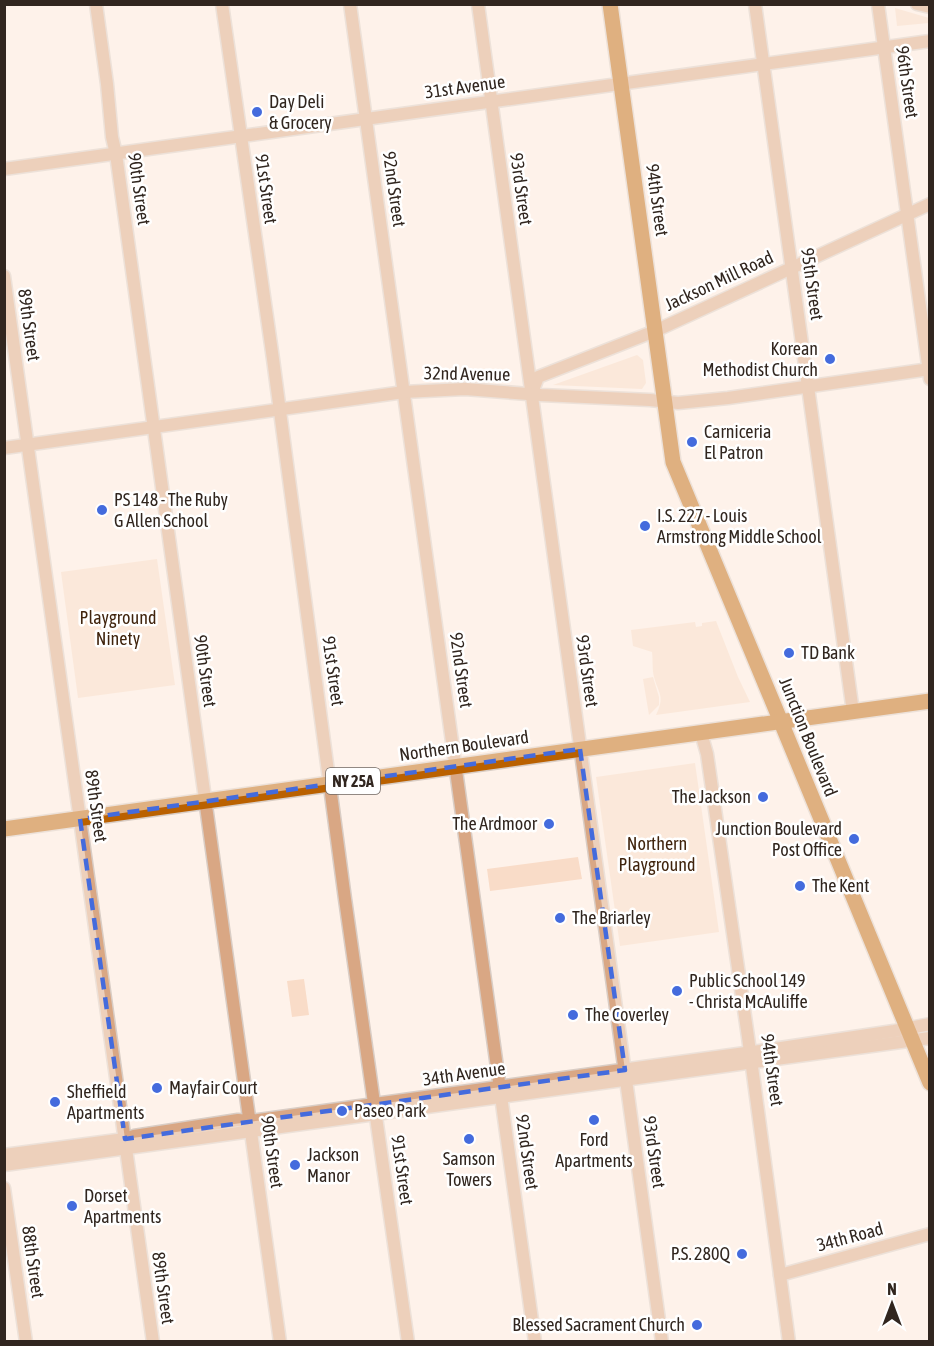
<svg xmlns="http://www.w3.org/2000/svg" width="934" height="1346" font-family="'Asap Condensed',sans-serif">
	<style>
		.green { fill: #f9dcc8 }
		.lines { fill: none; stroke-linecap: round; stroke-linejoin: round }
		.minor-casing { stroke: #d9cdc5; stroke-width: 15 }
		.major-casing { stroke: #d9cdc5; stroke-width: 18 }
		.minor { stroke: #d9a784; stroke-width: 12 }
		.major { stroke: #ba6100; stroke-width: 15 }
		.marked { fill: none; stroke: #446bdd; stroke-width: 4.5; stroke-dasharray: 12 8; stroke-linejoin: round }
		.poi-dot { fill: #446bdd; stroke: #fff; stroke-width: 2 }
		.labels { text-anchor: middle; stroke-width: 5; stroke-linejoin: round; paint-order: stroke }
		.shield { fill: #fff; stroke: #6f6762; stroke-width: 1.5 }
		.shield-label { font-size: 16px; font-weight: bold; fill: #31261f }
		.street-label { font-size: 18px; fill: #31261f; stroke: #fff }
		.poi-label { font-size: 18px; fill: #31261f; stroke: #fff; text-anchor: start }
		.park-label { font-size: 18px; fill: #40240d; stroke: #fff }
	</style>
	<rect width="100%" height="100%" fill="#fef2ea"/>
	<!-- green -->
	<g class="green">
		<polygon points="895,8 929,18 929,23 897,26"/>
		<polygon points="637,355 643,360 646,383 642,389 553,385"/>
		<polygon points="157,559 175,685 78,698 61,572"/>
		<path d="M716 621 738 677 750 702 656 715C665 696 659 695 654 677 652 669 653 660 652 652L633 646 631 630 695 622 696 627 702 626V623Z"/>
		<polygon points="653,677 659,697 659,705 649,715 643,679"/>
		<polygon points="695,763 719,932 620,946 596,777"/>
		<polygon points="578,857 582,879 490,891 487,869"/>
		<polygon points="304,979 309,1015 292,1017 287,981"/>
	</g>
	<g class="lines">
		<defs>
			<g id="minor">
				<polyline points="96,4 107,84 112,137 116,154 280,1342"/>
				<polyline points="222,4 273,359 345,899 408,1342"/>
				<polyline points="350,4 535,1342"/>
				<polyline points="478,4 662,1342"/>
				<polyline points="755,4 853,712"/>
				<polyline points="878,4 930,379"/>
				<polyline points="917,4 930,7"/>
				<polyline points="4,169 930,41"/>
				<polyline points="4,276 153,1342"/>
				<polyline points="532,393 538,377 655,331 930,204"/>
				<polyline points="4,448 404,392 465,389 541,395 650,400 678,403 728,398 930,369"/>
				<polyline points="701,733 707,754 748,1037 789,1342"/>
				<polyline points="4,1155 125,1139 134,1136 238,1120 250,1121 760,1051 894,1031 930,1024"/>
				<polyline points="4,1165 930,1038"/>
				<polyline points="4,1188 26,1342"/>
				<polyline points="780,1275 930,1234"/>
			</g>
			<g id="major">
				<polyline points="610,4 673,462 781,722 930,1083"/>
				<polyline points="4,829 930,701"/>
			</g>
		</defs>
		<!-- minor casing -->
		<use href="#minor" class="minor-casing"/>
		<!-- major casing -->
		<use href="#major" class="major-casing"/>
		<!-- minor -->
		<use href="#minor" class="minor"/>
		<!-- major -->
		<use href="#major" class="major"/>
	</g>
	<!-- marked area -->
	<path d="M0 0H934V1346H0ZM580 749 625 1070 125 1139 80 819Z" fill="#fef2ea" fill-opacity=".55" fill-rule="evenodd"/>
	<path class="marked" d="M580 749 625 1070 125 1139 80 819Z"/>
	<!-- markers -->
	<g class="poi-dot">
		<circle cx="257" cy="112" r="6"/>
		<circle cx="830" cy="359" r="6"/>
		<circle cx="692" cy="442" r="6"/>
		<circle cx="102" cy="510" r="6"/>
		<circle cx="645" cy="526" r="6"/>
		<circle cx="789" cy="653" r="6"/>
		<circle cx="763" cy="797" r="6"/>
		<circle cx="549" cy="824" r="6"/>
		<circle cx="854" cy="839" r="6"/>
		<circle cx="800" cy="886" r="6"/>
		<circle cx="560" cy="918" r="6"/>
		<circle cx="677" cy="991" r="6"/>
		<circle cx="573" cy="1015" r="6"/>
		<circle cx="157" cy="1088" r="6"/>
		<circle cx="55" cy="1102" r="6"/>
		<circle cx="342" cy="1111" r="6"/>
		<circle cx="594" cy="1120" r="6"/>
		<circle cx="469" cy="1139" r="6"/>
		<circle cx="295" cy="1165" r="6"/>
		<circle cx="72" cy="1206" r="6"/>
		<circle cx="742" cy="1254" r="6"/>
		<circle cx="697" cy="1325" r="6"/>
	</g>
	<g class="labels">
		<!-- shield labels -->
		<rect class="shield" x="326" y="768" width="54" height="26" rx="4.5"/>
		<g class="shield-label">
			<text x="353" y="787">NY 25A</text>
		</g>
		<!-- street labels -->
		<g class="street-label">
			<text transform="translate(907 82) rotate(82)" y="6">96th Street</text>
			<text transform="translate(465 87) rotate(-8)" y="6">31st Avenue</text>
			<text transform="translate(139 189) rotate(82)" y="6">90th Street</text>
			<text transform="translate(266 189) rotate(82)" y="6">91st Street</text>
			<text transform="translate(394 189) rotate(82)" y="6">92nd Street</text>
			<text transform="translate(521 189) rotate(82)" y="6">93rd Street</text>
			<text transform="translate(657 200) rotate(82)" y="6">94th Street</text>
			<text transform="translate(719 281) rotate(-25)" y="6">Jackson Mill Road</text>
			<text transform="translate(812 284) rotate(82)" y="6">95th Street</text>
			<text transform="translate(29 325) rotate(82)" y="6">89th Street</text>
			<text transform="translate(467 374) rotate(1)" y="6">32nd Avenue</text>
			<text transform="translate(461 670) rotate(82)" y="6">92nd Street</text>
			<text transform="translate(205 671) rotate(82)" y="6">90th Street</text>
			<text transform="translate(333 671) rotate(82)" y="6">91st Street</text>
			<text transform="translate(587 671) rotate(82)" y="6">93rd Street</text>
			<text transform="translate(808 737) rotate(68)" y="6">Junction Boulevard</text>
			<text transform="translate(464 746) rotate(-8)" y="6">Northern Boulevard</text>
			<text transform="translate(96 806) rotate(82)" y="6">89th Street</text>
			<text transform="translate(772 1070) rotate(82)" y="6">94th Street</text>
			<text transform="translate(464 1074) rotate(-8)" y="6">34th Avenue</text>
			<text transform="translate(272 1152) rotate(82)" y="6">90th Street</text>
			<text transform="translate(527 1152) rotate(82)" y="6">92nd Street</text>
			<text transform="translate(654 1152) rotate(82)" y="6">93rd Street</text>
			<text transform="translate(402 1170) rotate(82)" y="6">91st Street</text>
			<text transform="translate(850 1237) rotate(-15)" y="6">34th Road</text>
			<text transform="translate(33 1262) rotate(82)" y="6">88th Street</text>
			<text transform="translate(163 1288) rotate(82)" y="6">89th Street</text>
		</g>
		<!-- poi labels -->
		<g class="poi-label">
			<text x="269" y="108">Day Deli<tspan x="269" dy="21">&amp; Grocery</tspan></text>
			<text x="818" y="355" text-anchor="end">Korean<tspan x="818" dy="21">Methodist Church</tspan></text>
			<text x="704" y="438">Carniceria<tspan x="704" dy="21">El Patron</tspan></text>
			<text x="114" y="506">PS 148 - The Ruby<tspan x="114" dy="21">G Allen School</tspan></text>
			<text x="657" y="522">I.S. 227 - Louis<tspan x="657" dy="21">Armstrong Middle School</tspan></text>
			<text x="801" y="659">TD Bank</text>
			<text x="751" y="803" text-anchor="end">The Jackson</text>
			<text x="537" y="830" text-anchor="end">The Ardmoor</text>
			<text x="842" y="835" text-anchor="end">Junction Boulevard<tspan x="842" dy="21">Post Office</tspan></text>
			<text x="812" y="892">The Kent</text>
			<text x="572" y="924">The Briarley</text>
			<text x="689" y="987">Public School 149<tspan x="689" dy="21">- Christa McAuliffe</tspan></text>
			<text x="585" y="1021">The Coverley</text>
			<text x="169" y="1094">Mayfair Court</text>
			<text x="67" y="1098">Sheffield<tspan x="67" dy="21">Apartments</tspan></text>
			<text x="354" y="1117">Paseo Park</text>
			<text x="594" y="1146" text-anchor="middle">Ford<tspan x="594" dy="21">Apartments</tspan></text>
			<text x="307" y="1161">Jackson<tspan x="307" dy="21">Manor</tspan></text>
			<text x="469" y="1165" text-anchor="middle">Samson<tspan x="469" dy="21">Towers</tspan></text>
			<text x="84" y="1202">Dorset<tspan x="84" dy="21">Apartments</tspan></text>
			<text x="730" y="1260" text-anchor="end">P.S. 280Q</text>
			<text x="685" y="1331" text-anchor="end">Blessed Sacrament Church</text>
		</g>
		<!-- park labels -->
		<g class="park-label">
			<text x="118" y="624">Playground<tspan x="118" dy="21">Ninety</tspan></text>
			<text x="657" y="850">Northern<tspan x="657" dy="21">Playground</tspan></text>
		</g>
	</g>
	<!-- border -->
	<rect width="934" height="1346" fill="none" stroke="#31261f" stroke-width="12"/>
	<!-- north arrow -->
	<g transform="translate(892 1304)" stroke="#ffffff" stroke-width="4.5" paint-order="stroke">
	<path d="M0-4.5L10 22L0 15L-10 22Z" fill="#31261f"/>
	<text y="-9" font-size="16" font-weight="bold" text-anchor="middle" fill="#31261f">N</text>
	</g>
</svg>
